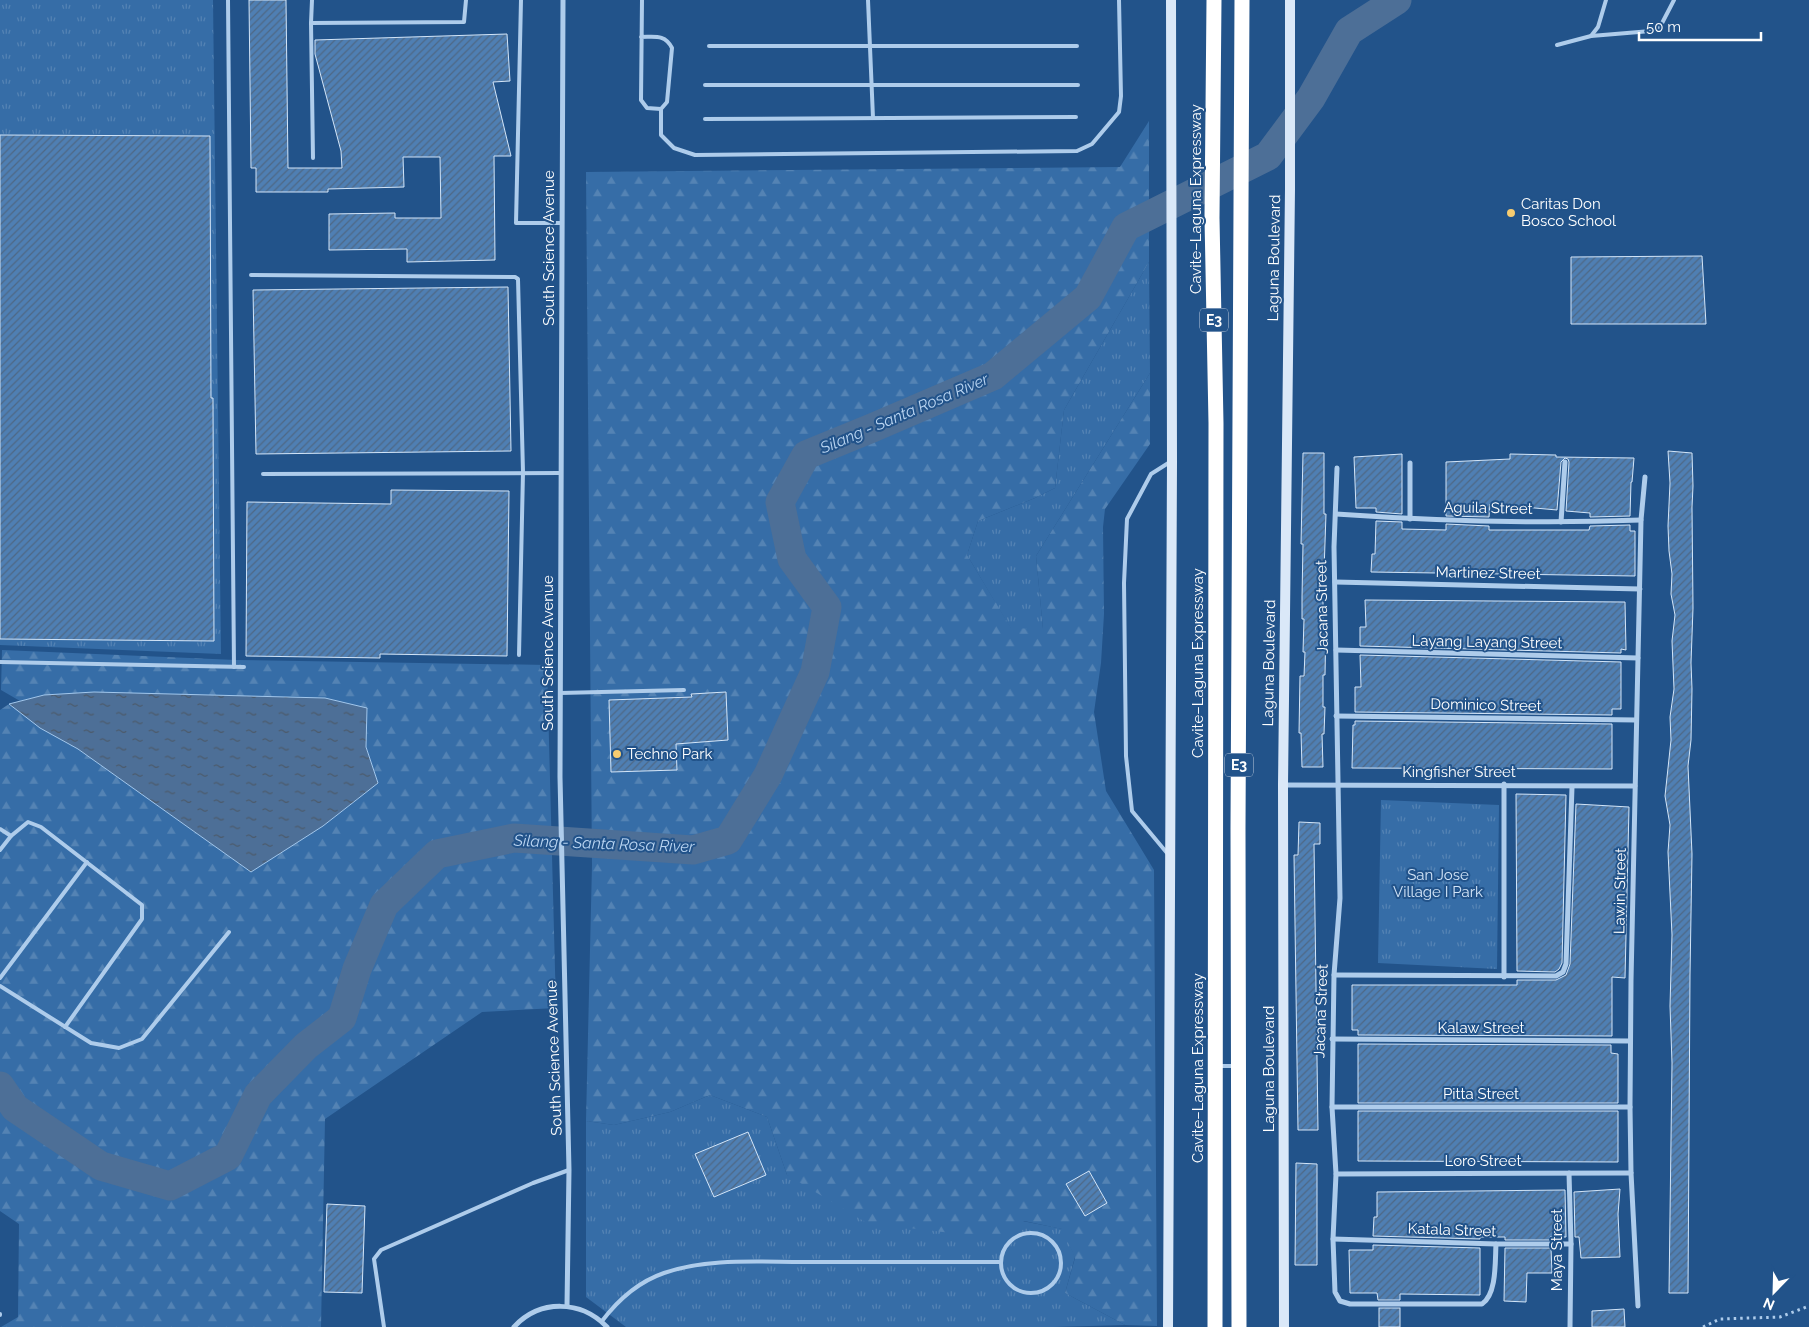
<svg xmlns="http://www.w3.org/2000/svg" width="1809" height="1327" font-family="Raleway,sans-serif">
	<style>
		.grass { fill: url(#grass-tufts) }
		.forest { fill: url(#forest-firs) }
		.water { fill: url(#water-ripples); stroke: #a2c7ec }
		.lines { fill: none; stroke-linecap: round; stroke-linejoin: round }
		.river { stroke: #4d6f97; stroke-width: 29 }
		.building { fill: url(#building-hatch); stroke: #d3e5f8 }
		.path { stroke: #aecceb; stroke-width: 3; stroke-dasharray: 2.5 4; stroke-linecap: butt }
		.lane { stroke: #aecceb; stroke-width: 4 }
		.street { stroke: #aecceb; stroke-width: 5 }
		.secondary { stroke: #dae8f8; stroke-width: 10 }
		.highway { stroke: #fff; stroke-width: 15 }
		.poi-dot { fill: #f7cc70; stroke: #22538a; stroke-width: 2 }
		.labels { text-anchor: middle; stroke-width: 4; stroke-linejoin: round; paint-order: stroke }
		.shield { fill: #22538a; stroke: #bdcbdc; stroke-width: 1 }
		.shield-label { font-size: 14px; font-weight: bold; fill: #fff }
		.street-label { font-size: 15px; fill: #fff; stroke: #22538a }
		.poi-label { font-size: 15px; fill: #fff; stroke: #22538a; text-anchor: start }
		.park-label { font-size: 15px; fill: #d3e5f8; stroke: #22538a }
		.water-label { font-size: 16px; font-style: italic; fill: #bad5f2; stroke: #22538a }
	</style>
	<defs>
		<pattern id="grass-tufts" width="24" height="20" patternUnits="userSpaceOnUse" patternTransform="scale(1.25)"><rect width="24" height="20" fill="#366da7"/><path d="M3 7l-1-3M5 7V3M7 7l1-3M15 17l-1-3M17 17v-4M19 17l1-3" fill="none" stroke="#5483b4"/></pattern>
		<pattern id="forest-firs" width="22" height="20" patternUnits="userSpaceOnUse" patternTransform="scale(1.25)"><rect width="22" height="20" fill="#366da7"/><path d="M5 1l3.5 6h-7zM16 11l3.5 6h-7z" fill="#5483b4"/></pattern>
		<pattern id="water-ripples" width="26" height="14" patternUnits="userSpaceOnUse" patternTransform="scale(1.25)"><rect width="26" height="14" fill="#4d6f97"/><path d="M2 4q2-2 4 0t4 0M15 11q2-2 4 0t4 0" fill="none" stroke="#4c5a6a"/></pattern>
		<pattern id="building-hatch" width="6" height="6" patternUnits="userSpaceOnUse" patternTransform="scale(1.25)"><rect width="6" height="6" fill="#4f7fb3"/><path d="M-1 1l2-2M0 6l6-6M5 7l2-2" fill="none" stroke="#4e6885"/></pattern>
	</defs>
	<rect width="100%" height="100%" fill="#22538a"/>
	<!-- grass -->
	<g class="grass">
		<polygon points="0,0 213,0 221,654 0,645"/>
		<polygon points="1149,262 1150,373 1036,556 1043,629 1011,629 967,555 978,521 1035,498 1055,488 1064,410"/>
		<polygon points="1381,800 1499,805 1497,969 1378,963"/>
		<polygon points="710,1095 767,1117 787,1175 1063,1229 1075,1257 1065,1293 1125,1325 1053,1327 626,1327 586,1297 586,1121 614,1125 670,1112"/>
	</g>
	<!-- forest -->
	<g class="forest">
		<polygon points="1149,121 1149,262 1064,410 1055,488 1035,498 978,521 967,555 1011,628 1043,629 1036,556 1150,373 1150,444 1105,509 1103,527 1104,614 1101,663 1094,712 1106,791 1154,870 1157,1326 1125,1325 1065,1293 1075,1258 1062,1229 1024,1221 1002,1239 867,1223 787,1175 767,1117 710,1095 670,1112 614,1125 586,1121 592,865 586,172 1120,167"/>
		<polygon points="2,650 236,660 547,665 556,1008 482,1012 325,1119 321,1327 1,1327 18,1317 19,1224 0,1211 0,710 9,704 78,749 251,872 323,826 378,783 366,747 367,708 44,695 20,701 1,690"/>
	</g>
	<!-- water -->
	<polygon class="water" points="94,692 325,698 367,708 366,747 378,783 323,826 251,872 78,749 40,728 9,704 44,695"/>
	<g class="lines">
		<!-- river -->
		<polyline class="river" points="0,1086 15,1108 101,1166 170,1186 228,1156 258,1095 306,1046 342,1018 357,969 384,905 437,854 514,838 693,850 728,840 768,775 815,672 827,607 792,559 780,502 806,455 872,428 993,376 1088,297 1126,227 1268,156 1311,98 1349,31 1397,0"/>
	</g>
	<!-- building -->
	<g class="building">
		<polygon points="249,0 286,0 288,168 342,168 341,151 315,54 315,40 507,34 510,81 493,82 511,156 494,156 495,260 407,262 407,249 329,250 329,214 395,213 395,218 441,218 440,157 403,157 404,187 328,189 328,192 256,192 256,168 251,168"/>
		<polygon points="0,135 210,136 211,398 213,398 214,641 0,639"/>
		<polygon points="1702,256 1706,324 1571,324 1571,257"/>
		<polygon points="508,287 511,451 256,454 253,290"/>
		<polygon points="1668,451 1692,453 1693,486 1692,507 1693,608 1691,663 1692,689 1691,740 1688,766 1692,854 1690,975 1688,1293 1669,1293 1672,1063 1670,1006 1672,935 1668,852 1670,825 1665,796 1671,740 1670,717 1674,689 1672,641 1675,615 1671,594 1672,574 1669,551 1668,526 1670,483"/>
		<polygon points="1303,453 1324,453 1324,514 1326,514 1323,600 1323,622 1326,622 1325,675 1323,675 1323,707 1325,707 1324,734 1322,734 1323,767 1302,767 1301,733 1299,733 1300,676 1304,676 1305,652 1303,652 1304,619 1302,619 1302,597 1303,544 1301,544"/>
		<polygon points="1402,454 1402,514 1376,512 1376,508 1356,508 1354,457"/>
		<polygon points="1510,454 1556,455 1556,457 1634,458 1632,482 1631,482 1630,516 1590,517 1590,513 1566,511 1569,462 1568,459 1565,458 1561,462 1557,510 1490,504 1489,517 1446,516 1446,462 1510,459"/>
		<polygon points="391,490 509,491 507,656 380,654 380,658 246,656 247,502 391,504"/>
		<polygon points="1376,521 1402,522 1402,529 1446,530 1446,524 1489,526 1489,530 1589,530 1590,526 1630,525 1630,531 1635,531 1635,576 1371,572 1372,554 1375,554"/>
		<polygon points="1365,600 1625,602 1626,650 1621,649 1621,653 1360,646 1360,627 1366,627"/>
		<polygon points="1360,655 1621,662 1621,709 1612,709 1612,715 1355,712 1355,687 1361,687"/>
		<polygon points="726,692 728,740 676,744 677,770 611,772 609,700 692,697 691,694"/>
		<polygon points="1355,721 1612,724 1612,769 1352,768 1353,725 1355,725"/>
		<polygon points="1516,794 1566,795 1562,963 1559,969 1555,972 1517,971"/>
		<polygon points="1576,804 1629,807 1625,978 1612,977 1612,1036 1358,1035 1358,1030 1352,1030 1352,985 1517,985 1517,980 1556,980 1566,975 1570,964"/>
		<polygon points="1299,822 1320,823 1320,844 1314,844 1318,1130 1298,1130 1294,855 1298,855"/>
		<polygon points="1358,1044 1611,1045 1611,1053 1618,1054 1618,1103 1358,1103"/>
		<polygon points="1358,1111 1618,1111 1618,1162 1358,1161"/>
		<polygon points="748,1132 766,1175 714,1197 695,1154"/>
		<polygon points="1296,1163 1317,1164 1317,1265 1295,1265"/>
		<polygon points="1089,1171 1107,1203 1085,1216 1066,1184"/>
		<polygon points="1620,1189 1618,1214 1620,1257 1581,1258 1579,1237 1575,1237 1574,1192"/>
		<polygon points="1565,1190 1566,1237 1550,1237 1550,1240 1505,1240 1505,1237 1480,1237 1480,1239 1373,1236 1374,1217 1377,1217 1377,1192"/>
		<polygon points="327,1204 365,1206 362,1293 324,1292"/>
		<polygon points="1373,1245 1480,1248 1480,1295 1400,1294 1400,1300 1378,1300 1377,1293 1350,1293 1349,1250 1373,1250"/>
		<polygon points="1505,1248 1551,1248 1552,1273 1527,1273 1526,1302 1504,1301"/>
		<rect x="1379" y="1308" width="21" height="19"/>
		<polygon points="1624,1309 1625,1327 1592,1327 1592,1311"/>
	</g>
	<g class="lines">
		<!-- path -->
		<polyline class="path" points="1703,1327 1720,1319 1780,1317 1809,1306"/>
		<!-- lane -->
		<g class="lane">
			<polyline points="228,0 234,667"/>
			<polyline points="521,0 516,223 562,223"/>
			<polyline points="868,0 873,118"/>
			<polyline points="311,23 312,0"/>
			<polyline points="1591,36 1651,31 1659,29 1674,0"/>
			<path d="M641 37C655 37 665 34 672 48L667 102 661 109 647 108 641 100 642 0"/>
			<polyline points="1557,45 1591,36 1598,27 1606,0"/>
			<polyline points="709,46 1077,46"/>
			<polyline points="705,85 1078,85"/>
			<polyline points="661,109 661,135 674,148 695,155 1077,151 1092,144 1119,112 1121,96 1119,0"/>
			<polyline points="705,119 1076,117"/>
			<polyline points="313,158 311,23 464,22 466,0"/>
			<polyline points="251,275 515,277 518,279 523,472 519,655"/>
			<polyline points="263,474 560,473"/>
			<polyline points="0,662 244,667"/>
			<polyline points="560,693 684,690"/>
			<polyline points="0,829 11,836"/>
			<polyline points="0,850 11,836 28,822 41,827 142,905 142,919 65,1027"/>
			<polyline points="1167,853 1132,811 1126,756 1124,583 1127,519 1151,474 1170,462"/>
			<polyline points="0,978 87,862"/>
			<polyline points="0,986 91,1043 119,1048 142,1039 229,932"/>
			<polyline points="1218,1066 1234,1066"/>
			<circle cx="1031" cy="1263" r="30"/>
			<polyline points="0,1314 0,1315"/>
			<path d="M602 1321C618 1300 638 1282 664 1273 707 1258 757 1262 803 1262 869 1262 934 1262 1000 1262"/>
			<polyline points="384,1327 374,1259 381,1250 533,1183 569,1170"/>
		</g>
		<!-- street -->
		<g class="street">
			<polyline points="563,0 560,777 569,1170 567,1306"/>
			<path d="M1337 468 1334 547 1340 898 1334 975 1332 1107 1336 1174 1333 1239 1335 1292 1340 1301 1350 1304H1482C1497 1294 1495 1261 1496 1244"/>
			<path d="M1336 514C1437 521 1539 524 1641 520"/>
			<polyline points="1410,519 1410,463"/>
			<polyline points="1561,522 1565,462"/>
			<polyline points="1335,582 1640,589"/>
			<polyline points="1336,650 1638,658"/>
			<polyline points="1336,716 1636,720"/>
			<polyline points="1504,784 1504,977"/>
			<polyline points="1283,785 1635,786"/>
			<polyline points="1334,975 1556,976 1563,972 1566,964 1572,787"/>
			<polyline points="1332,1039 1630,1041"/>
			<polyline points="1332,1107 1630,1107"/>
			<polyline points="1569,1173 1571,1244 1570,1327"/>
			<polyline points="1336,1174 1631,1173"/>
			<polyline points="1333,1239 1496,1244 1571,1244"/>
			<polyline points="1638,1306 1631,1173 1630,1107 1631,981 1641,520 1645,477"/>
			<path d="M514 1327C540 1299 581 1300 607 1327"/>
		</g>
		<!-- secondary -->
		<g class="secondary">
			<polyline points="1168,1327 1172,461 1171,0"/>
			<polyline points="1284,1327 1283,785 1290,189 1290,0"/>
		</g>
		<!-- highway -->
		<g class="highway">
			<polyline points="1214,0 1212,218 1216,423 1215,1327"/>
			<polyline points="1239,1327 1238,829 1242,0"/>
		</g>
	</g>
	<!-- markers -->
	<g class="poi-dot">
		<circle cx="1511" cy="213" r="5"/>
		<circle cx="617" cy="754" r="5"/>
	</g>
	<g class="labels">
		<!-- shield labels -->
		<g class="shield">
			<rect x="1200" y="308.5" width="28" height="23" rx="4"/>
			<rect x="1225" y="753.5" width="28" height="23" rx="4"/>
		</g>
		<g class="shield-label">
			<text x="1214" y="325">E3</text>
			<text x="1239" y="770">E3</text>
		</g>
		<!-- street labels -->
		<g class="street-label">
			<text transform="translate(1196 199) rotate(-90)" y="5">Cavite–Laguna Expressway</text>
			<text transform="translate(549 248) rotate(-90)" y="5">South Science Avenue</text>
			<text transform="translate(1274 258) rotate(-89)" y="5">Laguna Boulevard</text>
			<text transform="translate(1488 508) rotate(1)" y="5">Aguila Street</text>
			<text transform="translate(1488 573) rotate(1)" y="5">Martinez Street</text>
			<text transform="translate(1322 607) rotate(-91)" y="5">Jacana Street</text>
			<text transform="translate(1487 642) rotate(1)" y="5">Layang Layang Street</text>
			<text transform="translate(548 653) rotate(-90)" y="5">South Science Avenue</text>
			<text transform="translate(1198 663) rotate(-90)" y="5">Cavite–Laguna Expressway</text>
			<text transform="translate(1269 663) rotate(-89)" y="5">Laguna Boulevard</text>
			<text transform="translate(1486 705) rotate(1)" y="5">Dominico Street</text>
			<text x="1459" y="777">Kingfisher Street</text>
			<text transform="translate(1620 891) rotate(-89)" y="5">Lawin Street</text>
			<text transform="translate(1321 1011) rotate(-88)" y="5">Jacana Street</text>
			<text x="1481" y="1033">Kalaw Street</text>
			<text transform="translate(554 1058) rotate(-92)" y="5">South Science Avenue</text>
			<text transform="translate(1198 1068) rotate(-90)" y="5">Cavite–Laguna Expressway</text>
			<text transform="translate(1269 1069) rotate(-90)" y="5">Laguna Boulevard</text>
			<text x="1481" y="1099">Pitta Street</text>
			<text x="1483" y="1166">Loro Street</text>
			<text transform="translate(1452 1230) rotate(2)" y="5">Katala Street</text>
			<text transform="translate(1557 1250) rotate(-90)" y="5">Maya Street</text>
		</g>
		<!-- poi labels -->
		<g class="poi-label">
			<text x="1521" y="209">Caritas Don<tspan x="1521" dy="17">Bosco School</tspan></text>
			<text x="627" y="759">Techno Park</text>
		</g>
		<!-- park labels -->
		<g class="park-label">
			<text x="1438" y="880">San Jose<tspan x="1438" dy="17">Village I Park</tspan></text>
		</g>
		<!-- water labels -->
		<g class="water-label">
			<text transform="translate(904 413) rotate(-23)" y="6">Silang - Santa Rosa River</text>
			<text transform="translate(604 843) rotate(2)" y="6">Silang - Santa Rosa River</text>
		</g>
	</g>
	<!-- north arrow -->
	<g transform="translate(1774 1292) rotate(203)" stroke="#22538a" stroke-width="4" paint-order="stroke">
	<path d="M0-4L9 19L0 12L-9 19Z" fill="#ffffff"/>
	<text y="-8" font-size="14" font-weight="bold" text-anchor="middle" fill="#ffffff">N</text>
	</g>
	<!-- scale -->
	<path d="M1639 32v8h122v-8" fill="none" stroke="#ffffff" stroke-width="2.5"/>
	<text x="1646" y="32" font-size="15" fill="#ffffff" stroke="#22538a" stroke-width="4" paint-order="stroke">50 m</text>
</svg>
